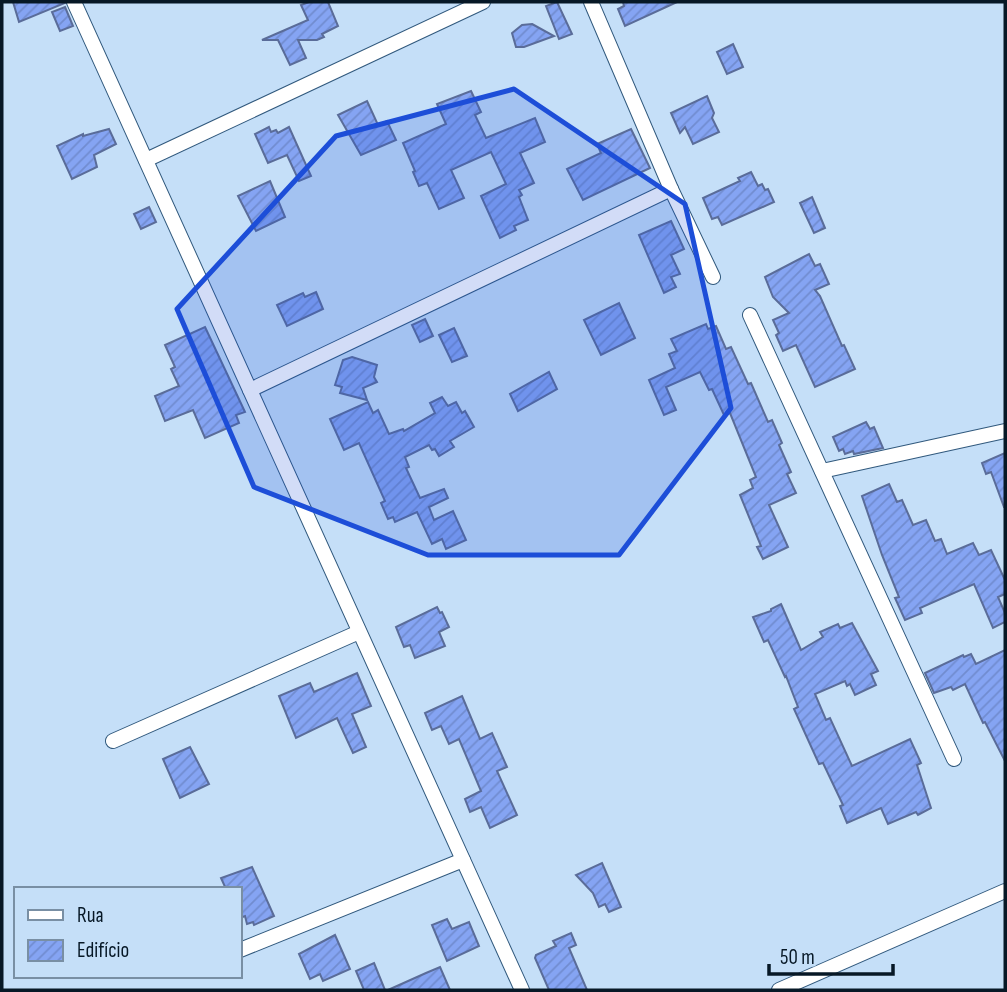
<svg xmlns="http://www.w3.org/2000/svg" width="1007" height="992" font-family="'Sofia Sans Condensed',sans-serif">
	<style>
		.building { fill: url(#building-hatch); stroke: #5a6c99; stroke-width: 2 }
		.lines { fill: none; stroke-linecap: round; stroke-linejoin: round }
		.street-casing { stroke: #31597d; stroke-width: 16 }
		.street { stroke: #fff; stroke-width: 14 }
		.marked { fill: #1d4ed8; fill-opacity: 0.2; stroke: #1d4ed8; stroke-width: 5; stroke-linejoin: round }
	</style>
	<defs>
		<pattern id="building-hatch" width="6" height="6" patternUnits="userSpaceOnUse" patternTransform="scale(1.75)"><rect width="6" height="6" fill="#85a4f3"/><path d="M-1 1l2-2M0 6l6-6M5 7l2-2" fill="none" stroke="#718cd0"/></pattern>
	</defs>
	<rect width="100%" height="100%" fill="#c5dff8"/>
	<!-- building -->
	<g class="building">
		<polygon points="13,2 64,2 65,3 19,22"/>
		<polygon points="309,2 328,2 338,26 322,34 324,37 317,40 298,40 306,58 290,65 278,40 262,40 308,20 301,5"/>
		<polygon points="557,2 572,34 559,39 546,6"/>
		<polygon points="623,2 677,2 625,26 618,9 624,6"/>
		<polygon points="65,7 73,26 60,31 52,12"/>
		<polygon points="532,24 554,36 524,47 516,47 512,33 522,25"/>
		<polygon points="733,44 743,67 727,74 717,52"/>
		<polygon points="471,91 481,112 475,115 486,138 535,118 545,142 520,153 534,183 519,190 522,195 519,197 528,220 514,226 516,230 500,238 481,196 506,184 491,152 451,170 464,198 439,209 427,183 419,186 413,172 415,171 403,143 446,124 437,104"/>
		<polygon points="707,96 714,113 712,118 719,132 693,144 685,127 680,133 671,113"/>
		<polygon points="367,101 378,125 387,121 396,140 361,155 338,115"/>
		<polygon points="269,127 271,132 276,130 278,133 289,127 311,176 299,181 287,155 268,163 255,134"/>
		<polygon points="109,129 116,144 94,155 97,167 72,179 57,146 83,134 83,136"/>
		<polygon points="631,129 650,168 583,200 567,169 601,153 597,144"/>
		<polygon points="751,172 758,186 762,184 765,190 768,189 774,202 722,225 718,217 712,219 703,198 740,181 738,178"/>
		<polygon points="270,181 285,217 256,231 238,196"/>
		<polygon points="812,197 825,228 814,233 800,203"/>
		<polygon points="149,207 156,222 141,229 134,214"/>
		<polygon points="671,221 684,249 671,255 680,274 671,277 676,287 664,293 639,235"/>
		<polygon points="809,254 815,266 820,264 829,284 815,290 820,296 842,346 844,345 855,369 815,387 796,345 783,351 776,335 779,333 773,320 789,313 773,297 765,277"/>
		<polygon points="316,292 323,309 287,326 277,305 303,293 305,297"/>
		<polygon points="619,303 635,338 601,355 584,320"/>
		<polygon points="425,319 433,336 420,342 412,325"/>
		<polygon points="706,324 708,329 716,326 726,349 731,347 748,384 751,383 768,422 772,420 782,443 779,445 791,472 787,474 796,493 769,505 788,547 763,559 757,547 761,546 740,495 753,488 750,480 756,477 730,413 724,415 712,389 709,390 700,372 666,387 676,410 664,415 649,380 675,368 669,354 677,351 671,339"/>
		<polygon points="205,327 245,412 236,415 239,423 205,438 193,410 165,421 155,396 179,386 171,369 175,367 165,345"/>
		<polygon points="454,328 467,356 452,362 439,335"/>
		<polygon points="352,357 377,365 374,377 377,382 363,388 367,400 340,393 342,387 335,385 343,360"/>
		<polygon points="549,372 557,389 518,411 510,394"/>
		<polygon points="442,397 448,406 456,402 462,413 465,411 474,427 450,441 454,447 439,456 435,449 432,450 429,445 405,457 409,467 406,468 420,498 444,489 448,498 429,507 434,520 453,511 466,540 446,549 442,539 432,544 417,512 395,522 393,517 388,519 381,503 385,501 359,443 344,450 330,419 368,402 373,413 378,410 389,434 403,429 404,431 435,413 430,403"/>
		<polygon points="866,422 870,429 874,427 883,448 854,454 853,451 845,454 843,449 839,451 833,437"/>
		<polygon points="1005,453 1005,507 1004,507 991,472 986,474 982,463"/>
		<polygon points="889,484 897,502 902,500 913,525 926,520 935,541 941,539 947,554 973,543 979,555 991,550 1005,580 1005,594 998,597 1005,613 1005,622 993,628 974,584 920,608 922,613 905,620 895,598 899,597 882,555 862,496"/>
		<polygon points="781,604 801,650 823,637 820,632 838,624 840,628 852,623 878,671 871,674 876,685 855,695 850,684 847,686 845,681 815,694 826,720 830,718 852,766 910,739 921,763 917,765 931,808 918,815 916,812 888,824 881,808 847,823 840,806 843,805 823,763 819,764 794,709 798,707 786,676 785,677 768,640 764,642 753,617 771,611 771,609"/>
		<polygon points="437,607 440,613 442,612 449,627 439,632 445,646 415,658 410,645 404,647 396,627"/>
		<polygon points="1005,650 1005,761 985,722 983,723 965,684 953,690 951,687 934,693 925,673 963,655 964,657 971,654 976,664"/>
		<polygon points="357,673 371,706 352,714 366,747 353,753 337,718 296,738 279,696 310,683 314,692"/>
		<polygon points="462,696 480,739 492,733 507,767 497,771 517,815 490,828 481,807 470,812 465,799 481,791 459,739 449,744 441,726 432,730 425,713"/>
		<polygon points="190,747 209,784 180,798 163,759"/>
		<polygon points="602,863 621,907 609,912 605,904 599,907 593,893 576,875"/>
		<polygon points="252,867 274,916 254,925 253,922 247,924 245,916 240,918 240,889 226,889 221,878"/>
		<polygon points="447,919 452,929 469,922 479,946 447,961 432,925"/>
		<polygon points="571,933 576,945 569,948 587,990 549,990 535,958 536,955 556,946 553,941"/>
		<polygon points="335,935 350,969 323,981 320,974 310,979 299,954"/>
		<polygon points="374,963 385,990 364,990 356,971"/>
		<polygon points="440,967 450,990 388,990 426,973"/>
	</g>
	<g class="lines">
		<defs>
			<g id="street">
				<polyline points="74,2 522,990"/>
				<polyline points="146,160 483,2"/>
				<polyline points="671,189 713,277"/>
				<polyline points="750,315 954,759"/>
				<polyline points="250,390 671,189 591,2"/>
				<polyline points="822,471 1005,431"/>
				<polyline points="113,741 359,632"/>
				<polyline points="240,950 463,860"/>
				<polyline points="779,990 1005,891"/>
			</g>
		</defs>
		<!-- street casing -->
		<use href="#street" class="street-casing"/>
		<!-- street -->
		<use href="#street" class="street"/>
	</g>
	<!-- marked area -->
	<path class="marked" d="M514 89 685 204 731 408 619 555H428L254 487 177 309 336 136Z"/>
	<!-- border -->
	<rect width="1007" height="992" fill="none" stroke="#071826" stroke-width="7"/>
	<!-- legend -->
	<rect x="14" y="887" width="228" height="91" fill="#c5dff8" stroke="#798fa4" stroke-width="2"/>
	<rect x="28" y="910" width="35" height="10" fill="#ffffff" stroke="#798fa4" stroke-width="2"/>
	<text x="77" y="922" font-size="21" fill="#071826">Rua</text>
	<rect x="28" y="940" width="35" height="21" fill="url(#building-hatch)" stroke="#798fa4" stroke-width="2"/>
	<text x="77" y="957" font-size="21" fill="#071826">Edifício</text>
	<!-- scale -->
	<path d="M769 964v10h124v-10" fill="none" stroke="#071826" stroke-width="3.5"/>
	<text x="780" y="964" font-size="21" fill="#071826" stroke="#c5dff8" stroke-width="5" paint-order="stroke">50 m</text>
</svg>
